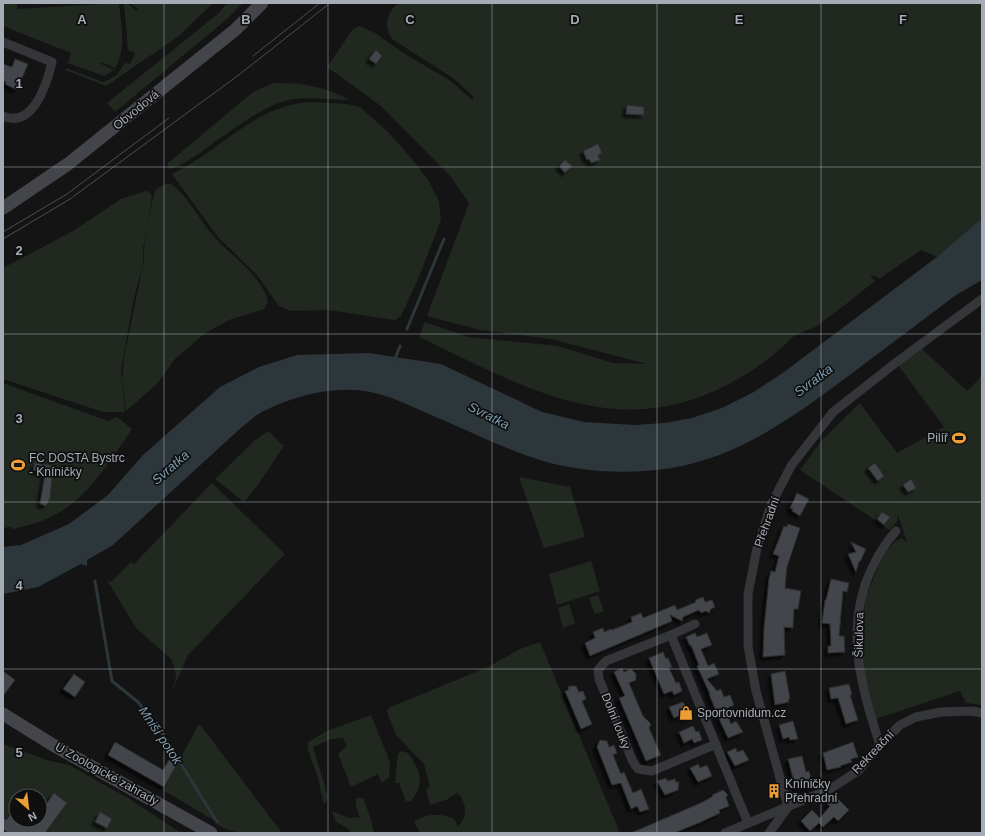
<svg xmlns="http://www.w3.org/2000/svg" width="985" height="836" font-family="Arial,sans-serif">
	<style>
		.green { fill: #202820; fill-rule: evenodd }
		.water { fill: #2c363b }
		.lines { fill: none; stroke-linecap: round; stroke-linejoin: round }
		.stream { stroke: #2c363b; stroke-width: 3 }
		.building { fill: #434448; stroke: #2e2e31; filter: url(#shadow) }
		.street { stroke: #35363a; stroke-width: 9 }
		.secondary { stroke: #43454a; stroke-width: 13 }
		.tram { stroke: #4c4e53; stroke-width: 1 }
		.grid { fill: none; stroke: #a6acb5; stroke-width: 1; stroke-opacity: 0.55 }
		.labels { text-anchor: middle; stroke-width: 3.5; stroke-linejoin: round; paint-order: stroke }
		.street-label { font-size: 12px; fill: #a6acb5; stroke: #0f0f10 }
		.poi-label { font-size: 12px; fill: #a6acb5; stroke: #0f0f10; text-anchor: start }
		.water-label { font-size: 13px; font-style: italic; fill: #7d9db0; stroke: #0f0f10 }
		.grid-label { font-size: 13px; text-anchor: middle; font-weight: bold; fill: #a6acb5; stroke: #0f0f10; stroke-width: 3.5; stroke-linejoin: round; paint-order: stroke }
	</style>
	<defs>
		<filter id="shadow"><feDropShadow dx="-3.5" dy="3.5" stdDeviation="1" flood-color="#0009"/></filter>
	</defs>
	<rect width="100%" height="100%" fill="#141415"/>
	<!-- green -->
	<g class="green">
		<path d="M3 3H17V9L119 3C121 25 127 49 115 68L101 62V64L114 70 104 76 68 63 71 53 3 26Z"/>
		<polygon points="124,3 127,3 137,11 138,9 130,3 213,3 179,36 106,86 65,70 66,68 103,82 116,76 125,63 130,64 135,53 128,50"/>
		<polygon points="227,3 243,3 227,19 115,112 107,103 219,13"/>
		<path d="M398 3H982V218L937 257 921 250 879 279 876 276H870L875 281C855 297 836 312 815 327 808 331 799 332 793 337 788 340 785 346 780 349 770 358 759 366 748 373 627 449 533 391 419 337L425 322 468 337 558 346 613 363 647 364 551 339 480 330 427 316 469 203 451 177 381 106 327 67 353 29 359 26 375 33 405 54 451 81 472 100 474 97 453 78 392 39C383 26 387 13 398 3Z"/>
		<path d="M274 83C304 83 322 86 350 100 331 99 312 97 294 99 266 103 239 126 216 141 201 152 187 164 169 169L167 164 253 92Z"/>
		<path d="M309 102 347 104 360 107 388 132 413 160 428 180 439 201 441 220 419 277 401 316 395 320 328 310 291 311 279 306 256 274 218 237 172 174C219 152 254 106 309 102Z"/>
		<path d="M165 184H171C187 195 199 219 212 234 228 254 263 276 268 302L264 309 229 320 204 334 175 359 157 384 126 411 122 380 124 357 144 261V248L152 202 156 189Z"/>
		<polygon points="146,191 149,192 152,195 148,226 143,248 143,265 134,298 121,370 125,412 103,412 3,379 3,268 73,231 121,199"/>
		<path d="M920 347 967 391 979 379 982 373V705L966 703 960 691 876 719 860 657 866 593 868 592C876 574 882 548 901 538L907 542 898 515 897 521 890 530 800 470 823 439 860 403 897 453 944 427 898 365Z"/>
		<path d="M3 383 108 421 117 417 132 429C109 463 85 503 46 519 36 524 24 526 13 529L10 527 3 528Z"/>
		<polygon points="268,431 284,446 258,485 244,502 215,479 254,441"/>
		<polygon points="519,477 570,487 585,537 544,548"/>
		<polygon points="212,483 285,554 188,655 171,694 176,678 175,670 171,659 136,628 107,580 111,582 131,562 134,564"/>
		<polygon points="591,561 600,591 557,605 549,574"/>
		<polygon points="598,595 604,611 595,614 589,598"/>
		<polygon points="569,604 575,623 563,628 558,608"/>
		<path d="M540 642 620 833H420L414 821C429 813 440 813 454 819L458 826C468 818 467 801 457 793L446 800 430 805 426 790 430 787 424 764 396 735 387 712 388 708 488 667 520 649Z"/>
		<polygon points="371,715 390,762 389,777 382,783 378,774 351,787 338,754 347,746 343,738 331,739 313,747 328,797 324,805 318,778 308,750 308,742 327,731"/>
		<path d="M199 724 202 727 282 833C263 833 224 836 215 821L163 790Z"/>
		<path d="M3 744 47 760 69 765 128 798 181 833H3ZM16 796H40V820H16Z"/>
		<path d="M401 751 408 753C420 770 426 783 411 801H406L399 783H395L398 754Z"/>
		<polygon points="356,798 363,798 370,816 374,833 352,833 346,827 336,822 332,811 349,818 360,817 356,807"/>
	</g>
	<!-- water -->
	<path class="water" d="M982 218V280L956 295C923 320 889 345 855 371 800 412 743 456 672 468 633 474 588 473 550 463 508 451 469 431 429 414 410 406 391 396 370 392 337 385 296 395 266 410 258 413 251 420 243 426L113 545 87 560V566L81 564 38 587 3 594V547L21 545 69 524 108 495 143 455 220 387 259 367 297 355 369 353 441 364 542 412 584 422 635 425 664 423 692 418 722 408 752 393 784 372 937 257Z"/>
	<g class="lines">
		<!-- stream -->
		<g class="stream">
			<polyline points="407,329 444,239"/>
			<polyline points="394,361 400,346"/>
			<polyline points="95,581 112,681 138,702 160,730 217,822"/>
		</g>
	</g>
	<!-- building -->
	<g class="building">
		<polygon points="376,50 382,56 376,64 369,59"/>
		<polygon points="15,59 28,64 17,90 5,84 6,82 3,81 3,64 12,67"/>
		<polygon points="627,105 644,107 644,115 626,114"/>
		<polygon points="598,144 602,153 598,155 600,160 591,163 589,159 587,160 583,151"/>
		<polygon points="565,160 572,166 565,173 559,166"/>
		<polygon points="35,463 53,466 50,499 46,506 40,504 45,474 33,470"/>
		<polygon points="875,463 884,476 878,481 868,468"/>
		<polygon points="911,479 916,488 908,492 903,485"/>
		<polygon points="797,493 809,499 800,516 792,511 793,509 790,508"/>
		<polygon points="882,512 890,517 884,525 877,519"/>
		<polygon points="788,524 800,528 787,567 785,588 801,591 798,609 794,609 793,628 784,627 785,655 763,657 764,628 769,579 771,571 775,572 779,556 773,554 784,526 787,527"/>
		<polygon points="851,542 866,549 860,562 859,561 856,572 848,554 856,552"/>
		<polygon points="831,579 849,583 847,592 843,591 839,636 844,636 845,652 828,653 828,646 831,646 830,624 822,623 825,600 826,600"/>
		<polygon points="703,597 705,602 712,600 715,607 711,609 709,613 706,611 701,613 699,610 683,617 682,621 670,615 672,621 590,656 585,643 595,638 593,632 603,628 604,632 611,629 612,630 632,622 631,617 641,613 643,618 675,605 677,610 696,602 695,600"/>
		<polygon points="695,633 697,637 707,633 712,645 701,649 708,666 714,663 719,674 707,679 717,691 721,689 724,697 730,695 734,705 725,709 731,724 736,721 743,732 728,738 721,723 709,694 710,694 697,666 699,665 691,645 690,646 686,637"/>
		<polygon points="663,652 666,659 668,658 672,667 669,668 676,683 679,682 682,691 674,695 672,691 664,694 649,658"/>
		<polygon points="622,668 624,672 631,669 636,674 636,680 629,683 643,716 651,724 649,728 661,755 646,761 619,698 625,696 614,672"/>
		<polygon points="3,671 15,680 3,696"/>
		<polygon points="785,671 790,699 788,699 789,702 775,705 771,674"/>
		<polygon points="74,674 85,682 75,697 63,689"/>
		<polygon points="849,684 852,695 850,695 858,720 846,724 838,698 831,699 829,688"/>
		<polygon points="569,686 576,686 579,692 583,691 586,699 582,701 592,724 581,729 565,691 568,690"/>
		<polygon points="683,702 686,708 689,707 692,716 684,719 682,715 674,718 669,707"/>
		<polygon points="793,721 798,739 790,740 789,737 783,739 779,725"/>
		<polygon points="693,726 696,732 699,731 702,740 694,743 692,739 684,743 679,732"/>
		<polygon points="600,740 607,741 609,747 614,745 617,753 613,755 621,774 624,772 633,793 641,789 649,809 640,812 637,806 631,809 621,783 612,785 597,747"/>
		<polygon points="115,742 163,770 169,760 177,764 164,787 108,755"/>
		<polygon points="853,742 858,757 851,759 852,762 840,766 841,767 827,770 823,753"/>
		<polygon points="736,748 737,752 743,750 749,760 735,766 727,752"/>
		<polygon points="802,756 806,772 809,771 813,786 804,788 803,784 795,786 788,759"/>
		<polygon points="698,764 700,768 707,765 712,776 698,782 690,768"/>
		<polygon points="666,778 667,781 675,779 676,782 679,782 678,790 665,795 657,781"/>
		<polygon points="723,790 728,795 726,797 729,806 719,810 720,813 701,822 674,833 631,833 703,802 713,796 712,795"/>
		<polygon points="54,793 67,803 45,833 8,833 3,829 3,817 6,820 16,808 16,820 40,820 40,813"/>
		<polygon points="835,796 849,810 838,821 834,817 823,827 819,823 810,831 801,821 812,810 820,818 830,806 827,804"/>
		<polygon points="100,812 112,819 107,828 95,822"/>
	</g>
	<g class="lines">
		<!-- street -->
		<g class="street">
			<path d="M3 42 52 62C47 84 33 129 3 116"/>
			<polyline points="671,635 695,624"/>
			<polyline points="716,744 652,771 638,769 633,762 599,679 598,670 606,661 671,635 748,823"/>
			<path d="M880 745C861 686 844 629 871 570 878 555 885 543 896 531"/>
			<polyline points="788,807 756,691 748,646 748,594 757,548 771,505 791,466 833,412 898,361 982,299"/>
			<polyline points="725,833 830,789 858,771 880,745 900,725 916,717 941,712 972,711 982,713"/>
			<polyline points="769,833 788,807"/>
		</g>
		<!-- secondary -->
		<g class="secondary">
			<polyline points="3,208 68,164 235,30 262,3"/>
			<polyline points="3,714 53,745 211,833"/>
		</g>
		<!-- tram -->
		<g class="tram">
			<polyline points="253,56 320,3"/>
			<polyline points="3,232 67,194 169,118"/>
			<polyline points="3,239 70,199 240,74 330,3"/>
		</g>
	</g>
	<!-- grid -->
	<path class="grid" d="M164 3V833M328 3V833M492 3V833M657 3V833M821 3V833M3 167H982M3 334H982M3 502H982M3 669H982"/>
	<!-- icons -->
	<defs>
		<symbol id="stadium-bare" viewBox="-9 -9 18 18"><path d="M0-5a6.5 5 0 1 0 0 10a6.5 5 0 1 0 0-10ZM-3.5-1.8h7v3.6h-7Z" fill="#ec9d34" stroke="#0f0f10" stroke-width="2.5" paint-order="stroke"/></symbol>
		<symbol id="shop-bare" viewBox="-9 -9 18 18"><path d="M-5-2.5h2.3a2.7 3.5 0 0 1 5.4 0H5L5.5 6h-11ZM-1.5-2.5h3a1.5 2.3 0 0 0-3 0Z" fill="#ec9d34" stroke="#0f0f10" stroke-width="2.5" paint-order="stroke"/></symbol>
		<symbol id="building-bare" viewBox="-9 -9 18 18"><path d="M-4-6H4V6H1V3H-1V6H-4ZM-2.5-4.3h1.7v1.8h-1.7ZM.8-4.3h1.7v1.8H.8ZM-2.5-1h1.7V.8h-1.7ZM.8-1h1.7V.8H.8Z" fill="#ec9d34" stroke="#0f0f10" stroke-width="2.5" paint-order="stroke"/></symbol>
	</defs>
	<g fill-rule="evenodd">
		<use href="#stadium-bare" x="949" y="428" width="20" height="20"/>
		<use href="#stadium-bare" x="8" y="455" width="20" height="20"/>
		<use href="#shop-bare" x="676" y="703" width="20" height="20"/>
		<use href="#building-bare" x="764" y="781" width="20" height="20"/>
	</g>
	<g class="labels">
		<!-- street labels -->
		<g class="street-label">
			<text transform="translate(136 110) rotate(-39)" y="4">Obvodová</text>
			<text transform="translate(767 522) rotate(-70)" y="4">Přehradní</text>
			<text transform="translate(859 635) rotate(-89)" y="4">Šikulova</text>
			<text transform="translate(616 721) rotate(68)" y="4">Dolní louky</text>
			<text transform="translate(873 752) rotate(-46)" y="4">Rekreační</text>
			<text transform="translate(107 774) rotate(29)" y="4">U Zoologické zahrady</text>
		</g>
		<!-- poi labels -->
		<g class="poi-label">
			<text x="948" y="442" text-anchor="end">Pilíř</text>
			<text x="29" y="462">FC DOSTA Bystrc<tspan x="29" dy="14">- Kníničky</tspan></text>
			<text x="697" y="717">Sportovnidum.cz</text>
			<text x="785" y="788">Kníničky<tspan x="785" dy="14">Přehradní</tspan></text>
		</g>
		<!-- water labels -->
		<g class="water-label">
			<text transform="translate(813 380) rotate(-37)" y="5">Svratka</text>
			<text transform="translate(489 415) rotate(27)" y="5">Svratka</text>
			<text transform="translate(170 467) rotate(-41)" y="5">Svratka</text>
			<text transform="translate(161 735) rotate(56)" y="5">Mniší potok</text>
		</g>
	</g>
	<g class="grid-label">
		<text x="82" y="24">A</text>
		<text x="246" y="24">B</text>
		<text x="410" y="24">C</text>
		<text x="575" y="24">D</text>
		<text x="739" y="24">E</text>
		<text x="903" y="24">F</text>
		<text x="19" y="88">1</text>
		<text x="19" y="255">2</text>
		<text x="19" y="423">3</text>
		<text x="19" y="590">4</text>
		<text x="19" y="757">5</text>
	</g>
	<!-- border -->
	<rect width="985" height="836" fill="none" stroke="#a6acb5" stroke-width="8"/>
	<!-- north arrow -->
	<g transform="translate(28 808) rotate(152)"><circle r="19" fill="#0f0f10" stroke="#4b4e52"/>
	<path d="M0-3L7 15L0 10L-7 15Z" fill="#ec9d34"/>
	<text y="-6" font-size="11" font-weight="bold" text-anchor="middle" fill="#a6acb5">N</text>
	</g>
</svg>
